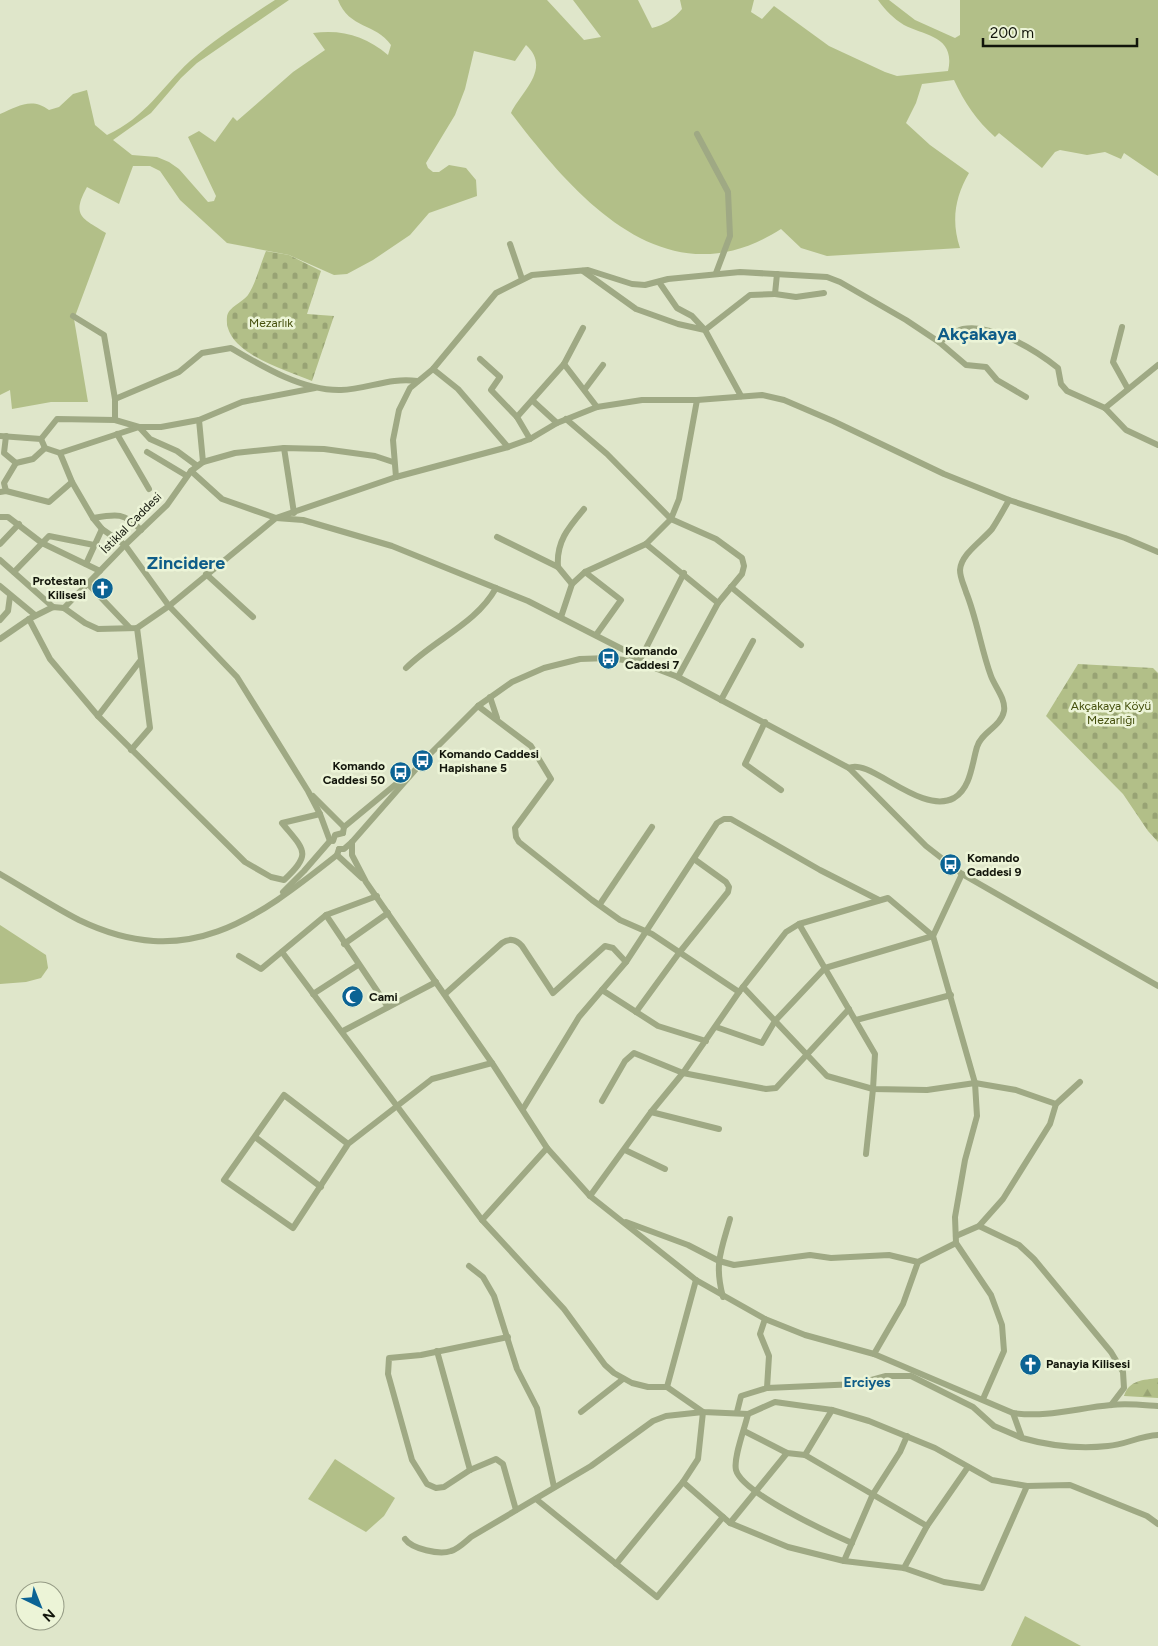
<svg xmlns="http://www.w3.org/2000/svg" width="1158" height="1646" font-family="Figtree,sans-serif">
	<style>
		.green { fill: #b2bf88 }
		.forest { fill: url(#forest-firs) }
		.cemetery { fill: url(#cemetery-stones) }
		.lines { fill: none; stroke-linecap: round; stroke-linejoin: round }
		.minor { stroke: #9fa984; stroke-width: 6 }
		.labels { text-anchor: middle; stroke-width: 5; stroke-linejoin: round; paint-order: stroke }
		.park-label { font-size: 12px; fill: #444f0c; stroke: #ecf4d7 }
		.street-label { font-size: 12px; fill: #12150b; stroke: #ecf4d7 }
		.poi-label { font-size: 12px; font-weight: bold; fill: #12150b; stroke: #ecf4d7; text-anchor: start }
		.neighbourhood-label { font-size: 14px; font-weight: bold; fill: #0e5c88; stroke: #ecf4d7 }
		.district-label { font-size: 18px; font-weight: bold; fill: #0e5c88; stroke: #ecf4d7 }
	</style>
	<defs>
		<pattern id="forest-firs" width="22" height="20" patternUnits="userSpaceOnUse" patternTransform="scale(1.25)"><rect width="22" height="20" fill="#b2bf88"/><path d="M5 1l3.5 6h-7zM16 11l3.5 6h-7z" fill="#98a374"/></pattern>
		<pattern id="cemetery-stones" width="16" height="16" patternUnits="userSpaceOnUse" patternTransform="scale(1.25)"><rect width="16" height="16" fill="#b2bf88"/><path d="M2 7V4a2 2 0 0 1 4 0v3zM10 15v-3a2 2 0 0 1 4 0v3z" fill="#98a374"/></pattern>
	</defs>
	<rect width="100%" height="100%" fill="#dfe6ca"/>
	<!-- green -->
	<g class="green">
		<path d="M275 0H289L197 63 181 78 151 113 113 140 132 155 157 157 169 162 179 169 208 202 214 201 216 196 188 137 199 131 215 142 233 117 237 121 293 72 325 50 313 33C342 29 366 36 388 55L391 45C376 23 349 29 338 0H547L584 40 601 37 573 0H638L652 28C664 25 674 19 682 9L680 0H754L751 12 762 19 774 6 829 46 885 72 897 76 948 71C956 36 925 36 904 25 894 19 885 10 878 0H889L915 20 955 38 960 35V0H1158V176L1124 153 1121 159 1105 152 1087 155 1060 150 1055 152 1042 168 999 133 995 137C977 121 964 102 954 80L922 84 916 103 906 123 930 145 969 173C955 197 951 221 960 248L827 256 801 248 781 229C666 303 576 198 511 113 521 92 552 69 526 45L515 61 474 51 465 89 455 115 426 163 428 168 433 172H439L449 165 466 168 476 180 477 196 429 213 410 235 373 260 347 274 334 275 289 255 227 243 180 200 160 171 150 166H133L119 204 87 187C71 216 82 218 106 233L74 319 88 402H51L12 409 10 390 0 395V114C18 106 32 97 49 110L59 107 73 94 87 90 95 125 107 135C146 117 161 88 190 61 216 38 246 19 275 0Z"/>
		<polygon points="0,925 46,955 48,968 41,978 26,982 0,984"/>
		<polygon points="335,1459 395,1498 384,1516 366,1532 308,1499"/>
		<polygon points="1025,1616 1081,1646 1011,1646"/>
	</g>
	<!-- forest -->
	<path class="forest" d="M1158 1378V1398L1124 1396C1129 1380 1143 1380 1158 1378Z"/>
	<!-- cemetery -->
	<g class="cemetery">
		<path d="M266 251 289 255 321 271 307 314 334 316 312 381C287 370 223 353 227 317 228 307 243 302 248 295 256 283 260 265 266 251Z"/>
		<polygon points="1078,664 1153,668 1158,673 1158,842 1148,831 1123,794 1046,716"/>
	</g>
	<g class="lines">
		<!-- minor -->
		<g class="minor">
			<polyline points="697,134 728,192 730,236 716,273"/>
			<polyline points="510,244 522,279"/>
			<polyline points="583,271 636,309 678,324 705,330 750,295 775,294 777,274"/>
			<polyline points="659,282 677,308 692,316 705,330 741,396"/>
			<polyline points="775,294 796,297 824,293"/>
			<polyline points="73,316 104,335 115,399 115,420 139,427 150,439 177,451 196,465"/>
			<polyline points="1122,327 1113,362 1128,389"/>
			<polyline points="939,342 966,365 986,367 997,380 1026,397"/>
			<polyline points="480,359 500,377 491,390 517,417 530,439"/>
			<polyline points="564,364 597,407"/>
			<polyline points="433,369 458,389 508,447"/>
			<polyline points="585,389 603,365"/>
			<path d="M115 399 179 372 202 353 231 348C263 367 303 391 341 390 367 389 391 377 417 381"/>
			<polyline points="533,401 557,423"/>
			<polyline points="1105,408 1158,365"/>
			<polyline points="517,417 564,364 583,328"/>
			<polyline points="566,419 607,454 671,519 716,539 742,558 744,566 742,574 718,603 678,677"/>
			<polyline points="199,420 203,462"/>
			<polyline points="117,434 149,489"/>
			<polyline points="0,436 41,439 45,448 60,453 139,427 161,427 199,420 242,402 315,388"/>
			<polyline points="6,436 4,453 16,463"/>
			<polyline points="41,439 57,419 115,420"/>
			<polyline points="284,448 294,513"/>
			<polyline points="147,452 187,476"/>
			<polyline points="60,453 72,482 93,518 102,529 125,545 169,606 237,677 308,791 320,814 330,841"/>
			<polyline points="191,471 222,499 276,518 303,520 392,546 528,601 626,651 639,662 684,573"/>
			<path d="M396 477 393 440 399 410 410 388 433 369 496 293 532 275 588 270 632 284 645 285 668 279 740 272 827 277 840 282 906 320 939 342C947 338 955 331 963 329 992 323 1037 351 1058 368L1061 384 1067 391 1105 408 1126 430 1158 445"/>
			<polyline points="6,491 4,483 16,463 33,459 45,448"/>
			<polyline points="0,492 6,491 49,502 72,482"/>
			<polyline points="0,517 8,517 42,543 100,571"/>
			<path d="M93 518C116 514 124 512 141 530"/>
			<polyline points="497,537 558,567 572,584"/>
			<polyline points="0,544 19,524"/>
			<polyline points="646,544 718,603"/>
			<polyline points="0,560 53,607"/>
			<polyline points="86,564 102,529"/>
			<path d="M558 567C556 542 568 528 584 509"/>
			<polyline points="14,572 49,536 94,545"/>
			<polyline points="585,572 621,600 596,635"/>
			<polyline points="206,574 253,617"/>
			<polyline points="88,584 129,627"/>
			<polyline points="0,586 35,615"/>
			<polyline points="731,587 801,645"/>
			<polyline points="64,608 125,545 167,505 191,471 203,462 235,453 284,448 324,449 375,456 393,462"/>
			<polyline points="561,617 572,584 585,572 646,544 671,519 679,499 697,400"/>
			<path d="M29 619 50 659 98 716 245 862 271 877 284 880C313 853 304 850 282 823L320 814"/>
			<polyline points="0,620 8,611 10,596"/>
			<polyline points="0,639 29,619 53,607 64,608 85,623 98,629 137,628 169,606 276,518 396,477 508,447 530,439 557,423 597,407 642,400 697,400 762,395 784,400 833,421 944,474 1009,500 1125,538 1158,552"/>
			<path d="M406 668C435 639 476 624 496 588"/>
			<polyline points="490,697 497,718"/>
			<polyline points="721,700 753,641"/>
			<polyline points="478,706 531,746 551,779 515,828 516,837 519,842 592,900 620,920 652,934 739,992"/>
			<polyline points="98,716 140,661"/>
			<polyline points="765,722 745,764 781,790"/>
			<polyline points="131,750 150,728 137,628"/>
			<path d="M849 768C869 757 921 816 954 798 971 788 972 763 977 747 981 732 1001 727 1004 711 1006 699 995 687 991 676 981 649 977 619 966 592 964 585 960 578 960 570 961 554 982 541 992 529 998 520 1004 509 1009 500"/>
			<polyline points="313,796 344,827"/>
			<polyline points="343,833 344,827 407,775"/>
			<polyline points="333,841 335,835 343,833"/>
			<path d="M352 842V855L366 882 492 1063 547 1148 590 1196 696 1280 765 1319 805 1335 874 1354 1013 1413C1047 1418 1077 1408 1111 1405 1126 1403 1143 1405 1158 1406"/>
			<polyline points="339,849 344,849 352,842 423,761 478,706 512,682 544,668 580,659 609,658 639,662 678,677 849,768 926,846 962,874 1158,986"/>
			<polyline points="337,855 362,878"/>
			<path d="M0 874C26 889 52 906 79 920 187 972 255 920 337 855L339 849"/>
			<polyline points="962,874 933,936 975,1083 977,1116 965,1160 955,1217 956,1243 991,1295 1002,1325 1004,1351 983,1399"/>
			<polyline points="283,892 304,871 330,841"/>
			<polyline points="600,904 652,827"/>
			<polyline points="326,915 388,1007"/>
			<polyline points="799,924 875,1054 873,1089 866,1154"/>
			<polyline points="344,944 388,913"/>
			<polyline points="282,952 482,1220 564,1309 605,1365 614,1373 632,1383 648,1387 667,1387 696,1280"/>
			<polyline points="239,956 261,969 326,915 377,896"/>
			<polyline points="743,987 827,1076 873,1089 927,1090 975,1083 1016,1090 1056,1104"/>
			<polyline points="313,994 358,965"/>
			<path d="M445 994 502 943C509 938 516 939 522 946L553 993 605 946 613 948 626 962"/>
			<polyline points="636,1012 679,953 728,892 729,887 726,882 694,859"/>
			<polyline points="856,1020 951,995"/>
			<polyline points="716,1027 762,1043 775,1021 825,968 933,936"/>
			<polyline points="343,1031 436,982"/>
			<polyline points="706,1041 658,1026 602,990 626,962 717,823 724,819 731,819 820,870 879,900"/>
			<polyline points="602,1101 625,1061 634,1053 683,1073 766,1089 776,1088 849,1009"/>
			<polyline points="523,1109 579,1017 602,990"/>
			<polyline points="651,1112 719,1129"/>
			<polyline points="255,1137 321,1187"/>
			<polyline points="348,1144 284,1095 224,1180 293,1228 348,1144 432,1079 492,1063"/>
			<polyline points="625,1150 665,1169"/>
			<polyline points="590,1196 651,1112 683,1073 739,992 786,932 799,924 888,898 933,936"/>
			<polyline points="482,1220 547,1148"/>
			<polyline points="626,1222 688,1245 719,1261 734,1265 810,1255 831,1258 889,1255 918,1262 956,1243"/>
			<polyline points="979,1226 1019,1245 1034,1259 1111,1352 1123,1372 1124,1388 1111,1405"/>
			<polyline points="956,1236 979,1226 1003,1199 1050,1124 1056,1104 1080,1082"/>
			<polyline points="469,1266 483,1277 494,1296 517,1369 537,1408 554,1487"/>
			<path d="M723 1297C714 1264 721 1251 730 1219"/>
			<polyline points="765,1319 760,1334 769,1356 767,1388"/>
			<polyline points="508,1337 421,1355 389,1358 388,1374 412,1460 427,1484 436,1488 444,1487 470,1470 496,1459 503,1464 516,1510"/>
			<polyline points="437,1351 470,1470"/>
			<polyline points="874,1354 903,1304 918,1262"/>
			<polyline points="667,1387 703,1412 748,1414 775,1402 832,1410 869,1421 935,1448 992,1480 1027,1486 1070,1485 1147,1516 1158,1524"/>
			<polyline points="581,1412 623,1379"/>
			<polyline points="737,1412 741,1396 767,1388 857,1384 886,1376 911,1376 973,1407 994,1426 1022,1438"/>
			<path d="M1013 1413 1022 1438C1050 1446 1079 1449 1108 1446 1125 1445 1139 1436 1158 1435"/>
			<path d="M748 1414C745 1428 733 1458 736 1470 742 1493 829 1533 852 1543"/>
			<polyline points="744,1431 787,1453 805,1455 927,1526"/>
			<polyline points="805,1455 832,1410"/>
			<polyline points="536,1499 657,1597 723,1517"/>
			<polyline points="730,1523 787,1453"/>
			<path d="M405 1539C412 1549 439 1555 451 1551 458 1549 465 1542 471 1537L591 1466 653 1421 666 1416 703 1412 698 1459 683 1482 730 1523 788 1547 844 1561 904 1568 944 1582 982 1588 1027 1486"/>
			<polyline points="844,1561 873,1494 900,1452 907,1436"/>
			<polyline points="616,1564 683,1482"/>
			<polyline points="904,1568 927,1526 968,1467"/>
		</g>
	</g>
	<!-- icons -->
	<defs>
		<symbol id="church-disc" viewBox="-11 -11 22 22"><circle r="9.5" fill="#0b6394" stroke="#ecf4d7"/><path d="M-1.2-6h2.4v3.5h3.3v2.4h-3.3V6h-2.4V-.1h-3.3v-2.4h3.3Z" fill="#fff"/></symbol>
		<symbol id="bus-disc" viewBox="-11 -11 22 22"><circle r="9.5" fill="#0b6394" stroke="#ecf4d7"/><path d="M-5-6H5V4H4V6H2V4H-2V6H-4V4H-5ZM-3.5-4V0h7V-4ZM-3.5 1.2v1.5H-2V1.2ZM2 1.2v1.5H3.5V1.2Z" fill="#fff"/></symbol>
		<symbol id="mosque-disc" viewBox="-11 -11 22 22"><circle r="9.5" fill="#0b6394" stroke="#ecf4d7"/><path d="M3.5-4.9A6 6 0 1 0 3.5 4.9A5 5 0 1 1 3.5-4.9Z" fill="#fff"/></symbol>
	</defs>
	<g fill-rule="evenodd">
		<use href="#church-disc" x="90" y="576" width="25" height="25"/>
		<use href="#bus-disc" x="596" y="646" width="25" height="25"/>
		<use href="#bus-disc" x="410" y="748" width="25" height="25"/>
		<use href="#bus-disc" x="388" y="760" width="25" height="25"/>
		<use href="#bus-disc" x="938" y="852" width="25" height="25"/>
		<use href="#mosque-disc" x="340" y="984" width="25" height="25"/>
		<use href="#church-disc" x="1018" y="1352" width="25" height="25"/>
	</g>
	<g class="labels">
		<!-- park labels -->
		<g class="park-label">
			<text x="271" y="327">Mezarlık</text>
			<text x="1111" y="710">Akçakaya Köyü<tspan x="1111" dy="14">Mezarlığı</tspan></text>
		</g>
		<!-- street labels -->
		<g class="street-label">
			<text transform="translate(131 523) rotate(-45)" y="4">İstiklal Caddesi</text>
		</g>
		<!-- poi labels -->
		<g class="poi-label">
			<text x="86" y="585" text-anchor="end">Protestan<tspan x="86" dy="14">Kilisesi</tspan></text>
			<text x="625" y="655">Komando<tspan x="625" dy="14">Caddesi 7</tspan></text>
			<text x="439" y="758">Komando Caddesi<tspan x="439" dy="14">Hapishane 5</tspan></text>
			<text x="385" y="770" text-anchor="end">Komando<tspan x="385" dy="14">Caddesi 50</tspan></text>
			<text x="967" y="862">Komando<tspan x="967" dy="14">Caddesi 9</tspan></text>
			<text x="369" y="1001">Cami</text>
			<text x="1046" y="1368">Panayia Kilisesi</text>
		</g>
		<!-- neighbourhood labels -->
		<g class="neighbourhood-label">
			<text x="867" y="1387">Erciyes</text>
		</g>
		<!-- district labels -->
		<g class="district-label">
			<text x="977" y="340">Akçakaya</text>
			<text x="186" y="569">Zincidere</text>
		</g>
	</g>
	<!-- north arrow -->
	<g transform="translate(40 1606) rotate(137)"><circle r="24" fill="#ecf4d7" stroke="#959b85"/>
	<path d="M0-4L9 19L0 12L-9 19Z" fill="#0b6394"/>
	<text y="-8" font-size="14" font-weight="bold" text-anchor="middle" fill="#12150b">N</text>
	</g>
	<!-- scale -->
	<path d="M983 38v8h154v-8" fill="none" stroke="#12150b" stroke-width="2.5"/>
	<text x="990" y="38" font-size="15" fill="#12150b" stroke="#ecf4d7" stroke-width="4" paint-order="stroke">200 m</text>
</svg>
